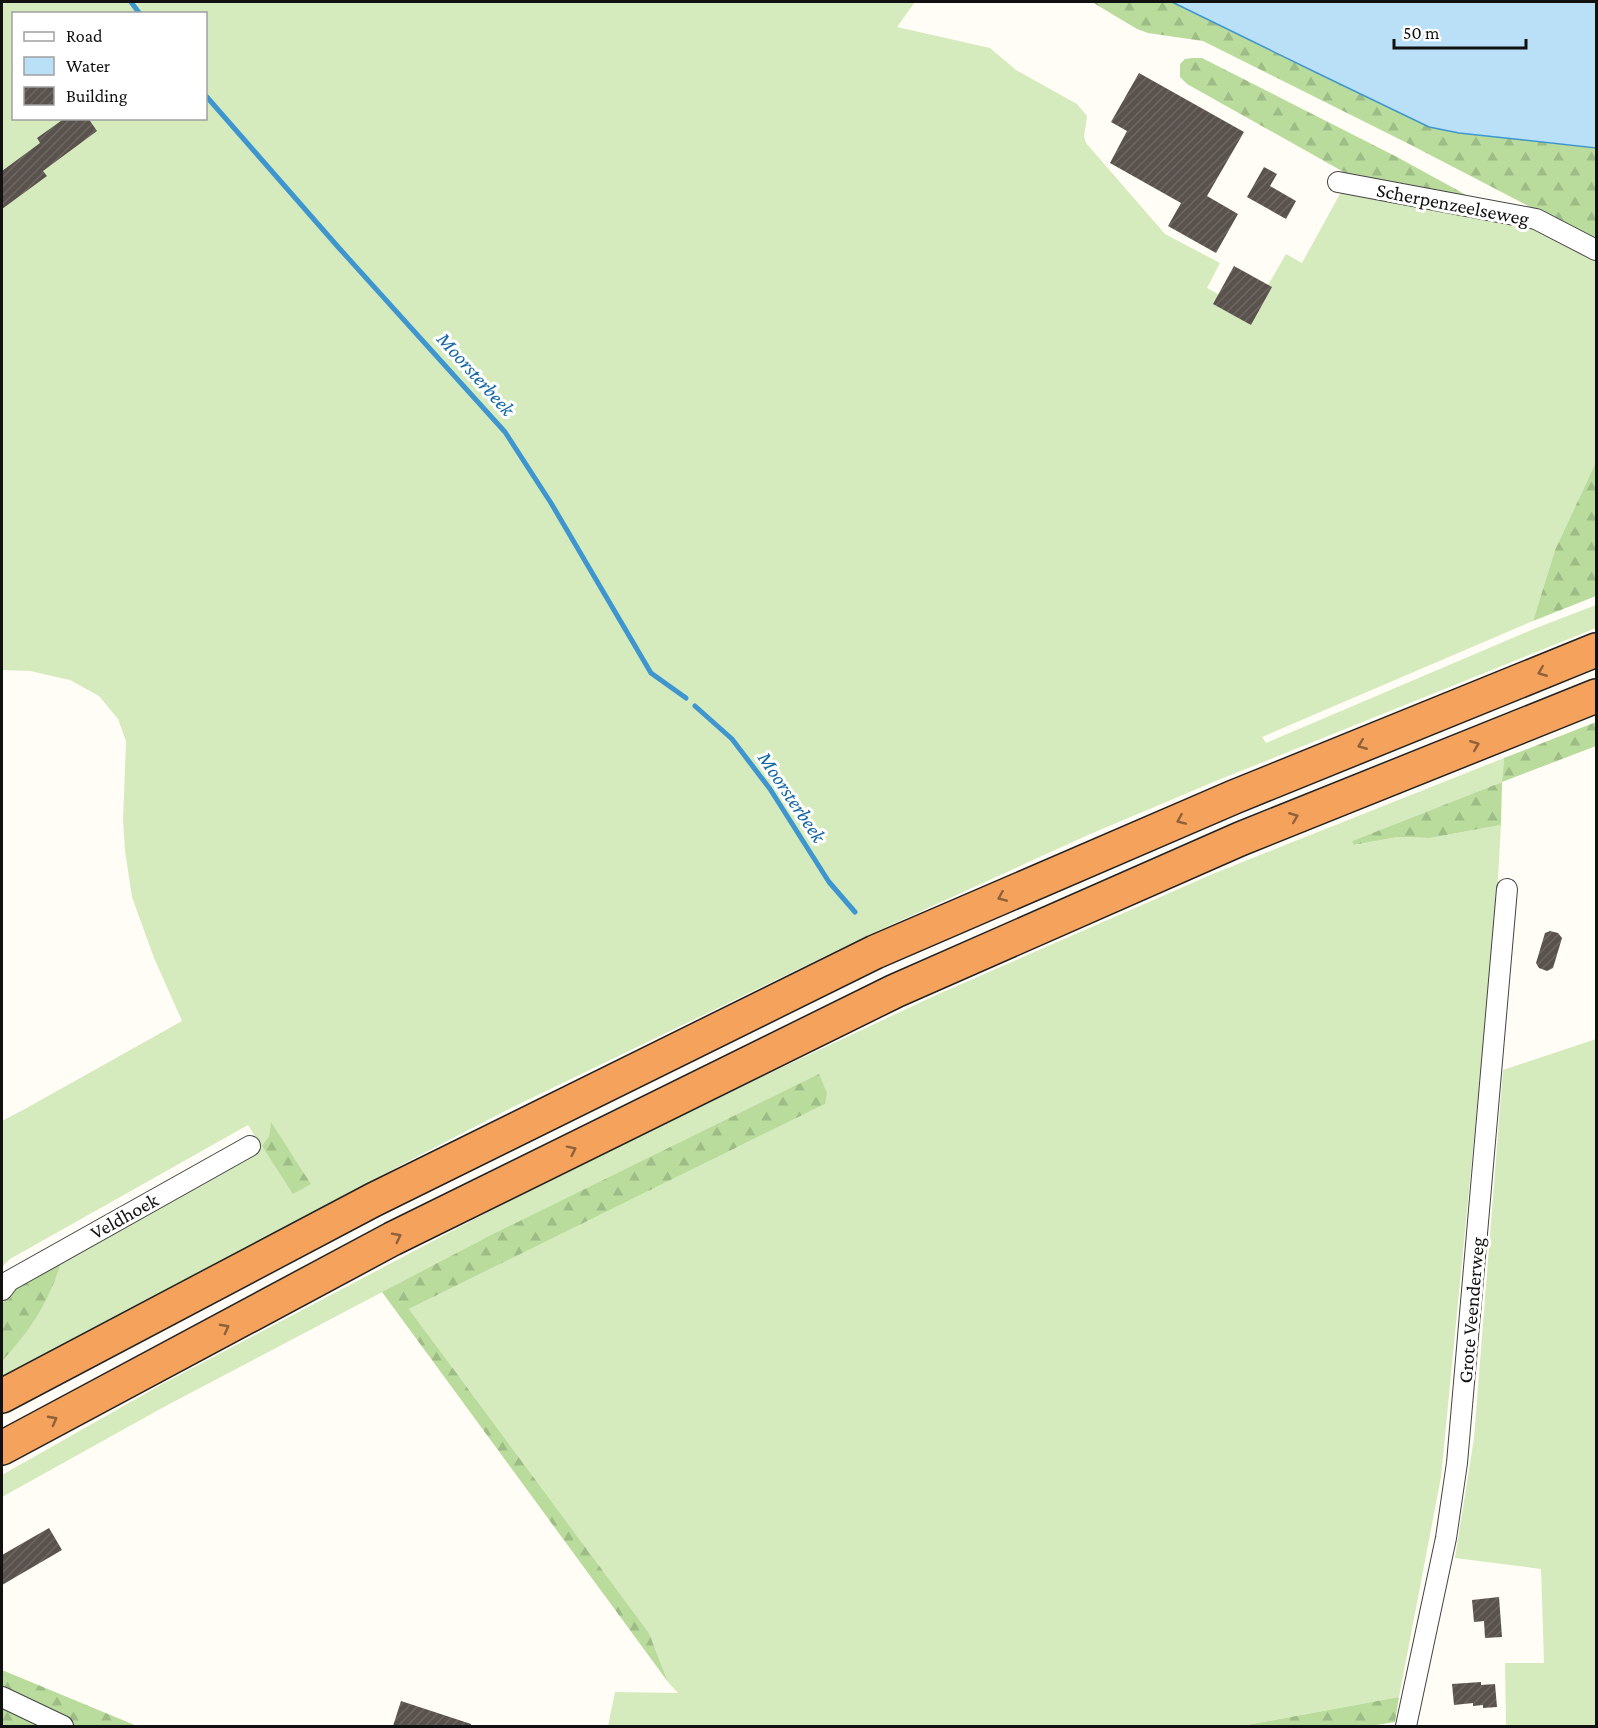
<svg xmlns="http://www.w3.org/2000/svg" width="1598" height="1728" font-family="'Crimson Pro',serif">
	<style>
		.grass { fill: #d5ebbd; fill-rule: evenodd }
		.forest { fill: url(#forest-firs) }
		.water { fill: #b9e0f7; stroke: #3f96cf; stroke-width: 1.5 }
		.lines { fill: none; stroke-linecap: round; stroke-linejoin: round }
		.stream { stroke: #3f96cf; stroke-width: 5 }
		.building { fill: url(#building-hatch) }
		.street-casing { stroke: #444; stroke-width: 22 }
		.highway-casing { stroke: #222; stroke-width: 36 }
		.street { stroke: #fff; stroke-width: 20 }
		.highway { stroke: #f5a25d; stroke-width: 33 }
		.oneway { stroke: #8e613b }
		.labels { text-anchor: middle; stroke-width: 6; stroke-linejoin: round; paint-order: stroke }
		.street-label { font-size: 20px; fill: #111; stroke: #fff }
		.water-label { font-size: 21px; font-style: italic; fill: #1768a6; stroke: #fff }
	</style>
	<defs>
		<pattern id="forest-firs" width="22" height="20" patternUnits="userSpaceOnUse" patternTransform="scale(1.5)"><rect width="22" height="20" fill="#b9dc9c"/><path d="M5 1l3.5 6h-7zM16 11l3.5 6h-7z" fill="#9ebc85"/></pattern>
		<pattern id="building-hatch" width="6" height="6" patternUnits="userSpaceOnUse" patternTransform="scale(1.5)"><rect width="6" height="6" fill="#5a524d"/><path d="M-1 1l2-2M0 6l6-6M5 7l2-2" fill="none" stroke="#6d6662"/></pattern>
	</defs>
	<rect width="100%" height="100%" fill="#fffdf5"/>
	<!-- grass -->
	<g class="grass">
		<path d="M2 2H915L897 27 990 48 1016 70 1077 104 1087 116 1084 137 1086 143 1165 234 1220 263 1207 288 1252 313 1286 254 1302 263 1341 192 1530 228 1596 262V462L1555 550 1533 621 1262 737 1266 743 1536 628 1596 605V628L1211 783 1088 835 871 934 513 1107 401 1165 2 1382V1361C31 1331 53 1296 63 1255L261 1146 248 1125 10 1259 2 1267V1121L23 1110 182 1021 154 958 132 897 125 851 123 820 126 741 118 719 99 696 70 680 30 671 2 670ZM14 14H206V118H14ZM271 1123 311 1184 262 1147 269 1136Z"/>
		<polygon points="1504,758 1502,782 1352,841 1355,845 1398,837 1430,838 1501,825 1496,913 1441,1477 1399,1697 1241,1726 608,1726 615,1692 678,1693 668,1682 649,1633 409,1309 825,1104 485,1238 162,1408 2,1497 2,1475 164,1383 488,1212 672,1119 934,996 1215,873"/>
		<polygon points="1596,1039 1596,1726 1506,1726 1505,1663 1544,1663 1541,1569 1455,1558 1474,1438 1503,1070"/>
	</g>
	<!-- forest -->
	<g class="forest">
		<polygon points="1092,2 1172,2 1315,72 1429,127 1459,133 1596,148 1596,241 1409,144 1203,41 1148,33 1137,29"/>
		<polygon points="1192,58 1202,58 1397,157 1479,202 1349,175 1187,84 1180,77 1180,64 1185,59"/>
		<polygon points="1596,462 1596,596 1533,621 1555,550"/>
		<polygon points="1596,722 1596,746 1502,782 1501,825 1430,838 1398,837 1354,845 1352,841 1502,782 1504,758"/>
		<polygon points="819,1074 827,1093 825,1104 409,1309 649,1633 668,1682 382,1292 485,1238"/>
		<polygon points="271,1122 311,1184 293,1194 262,1146 269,1136"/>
		<path d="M63 1255C53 1296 31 1331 2 1361V1304L9 1294 31 1272Z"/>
		<polygon points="2,1670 137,1726 76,1726 2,1692"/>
		<polygon points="1399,1697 1395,1722 1370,1726 1241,1726"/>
		<polygon points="2,1708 42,1726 2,1726"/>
	</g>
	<!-- water -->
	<polygon class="water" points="1172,2 1596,2 1596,148 1459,133 1429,127 1315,72"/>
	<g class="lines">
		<!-- stream -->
		<g class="stream">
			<polyline points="131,2 140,14"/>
			<polyline points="206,96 339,248 505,432 551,503 651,673 686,698"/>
			<polyline points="695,706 732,739 770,789 829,882 855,912"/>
		</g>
	</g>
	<!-- building -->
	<g class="building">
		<polygon points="1139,73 1244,132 1207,196 1238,214 1216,253 1168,226 1181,203 1110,163 1127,131 1111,122"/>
		<polygon points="65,118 88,118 97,131 43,171 47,176 2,209 2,171 40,143 37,138"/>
		<polygon points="1264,167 1277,174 1270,186 1296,201 1286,219 1247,197"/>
		<polygon points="1234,266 1272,287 1251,325 1213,304"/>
		<polygon points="1550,931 1558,933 1562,938 1553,968 1547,971 1539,968 1536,963 1545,933"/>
		<polygon points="49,1528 62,1550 2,1585 2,1555"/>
		<polygon points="1499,1597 1502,1637 1485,1638 1484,1621 1474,1622 1472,1600"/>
		<polygon points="1481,1682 1481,1685 1495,1684 1497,1707 1483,1708 1483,1705 1473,1706 1473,1703 1454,1705 1452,1684"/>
		<polygon points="401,1701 471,1724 471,1726 393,1726"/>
	</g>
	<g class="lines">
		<defs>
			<g id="street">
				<polyline points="1338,182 1536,219 1596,250"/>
				<polyline points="2,1290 9,1281 250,1146"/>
				<polyline points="2,1697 63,1726"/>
				<polyline points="1406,1726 1446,1538 1457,1463 1507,889"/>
			</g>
			<g id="highway">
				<polyline points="2,1396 373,1200 875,952 1234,797 1596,650"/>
				<polyline points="2,1448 392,1239 895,991 1240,839 1596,696"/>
			</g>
		</defs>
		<!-- street casing -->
		<use href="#street" class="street-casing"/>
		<!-- highway casing -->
		<use href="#highway" class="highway-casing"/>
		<!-- street -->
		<use href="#street" class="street"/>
		<!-- highway -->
		<use href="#highway" class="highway"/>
	</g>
	<!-- one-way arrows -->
	<defs><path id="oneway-chevron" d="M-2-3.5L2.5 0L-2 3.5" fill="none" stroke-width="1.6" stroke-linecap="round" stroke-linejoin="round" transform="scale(1.5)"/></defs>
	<g class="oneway">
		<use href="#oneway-chevron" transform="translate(1542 672) rotate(158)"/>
		<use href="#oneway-chevron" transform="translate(1362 745) rotate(158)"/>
		<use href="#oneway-chevron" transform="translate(1475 745) rotate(-22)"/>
		<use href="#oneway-chevron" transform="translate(1294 817) rotate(-22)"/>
		<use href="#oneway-chevron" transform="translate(1181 820) rotate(157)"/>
		<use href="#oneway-chevron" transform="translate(1002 897) rotate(157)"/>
		<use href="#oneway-chevron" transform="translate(572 1150) rotate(-26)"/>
		<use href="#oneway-chevron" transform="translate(397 1237) rotate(-27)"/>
		<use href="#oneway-chevron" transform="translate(225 1328) rotate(-28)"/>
		<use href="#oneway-chevron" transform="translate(53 1420) rotate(-28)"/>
	</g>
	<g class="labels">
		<!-- street labels -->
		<g class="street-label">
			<text transform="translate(1453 204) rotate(11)" y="7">Scherpenzeelseweg</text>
			<text transform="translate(124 1216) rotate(-29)" y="7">Veldhoek</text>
			<text transform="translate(1471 1310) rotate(-85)" y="7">Grote Veenderweg</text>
		</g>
		<!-- water labels -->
		<g class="water-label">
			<text transform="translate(476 374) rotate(48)" y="7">Moorsterbeek</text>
			<text transform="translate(792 797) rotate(56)" y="7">Moorsterbeek</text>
		</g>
	</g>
	<!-- border -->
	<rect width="1598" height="1728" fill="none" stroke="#111111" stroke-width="6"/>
	<!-- legend -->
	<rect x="12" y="12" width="195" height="108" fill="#ffffff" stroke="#a0a0a0" stroke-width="1.5"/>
	<rect x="24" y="32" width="30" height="9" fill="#ffffff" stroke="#a0a0a0" stroke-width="1.5"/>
	<text x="66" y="42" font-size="18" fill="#111111">Road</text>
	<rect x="24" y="57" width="30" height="18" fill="#b9e0f7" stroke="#a0a0a0" stroke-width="1.5"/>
	<text x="66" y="72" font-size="18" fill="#111111">Water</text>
	<rect x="24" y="87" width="30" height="18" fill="url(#building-hatch)" stroke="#a0a0a0" stroke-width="1.5"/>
	<text x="66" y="102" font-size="18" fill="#111111">Building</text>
	<!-- scale -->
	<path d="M1394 39v9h132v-9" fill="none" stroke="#111111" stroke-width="3"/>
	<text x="1403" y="39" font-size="18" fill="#111111" stroke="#ffffff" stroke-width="4.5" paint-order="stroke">50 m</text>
</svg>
